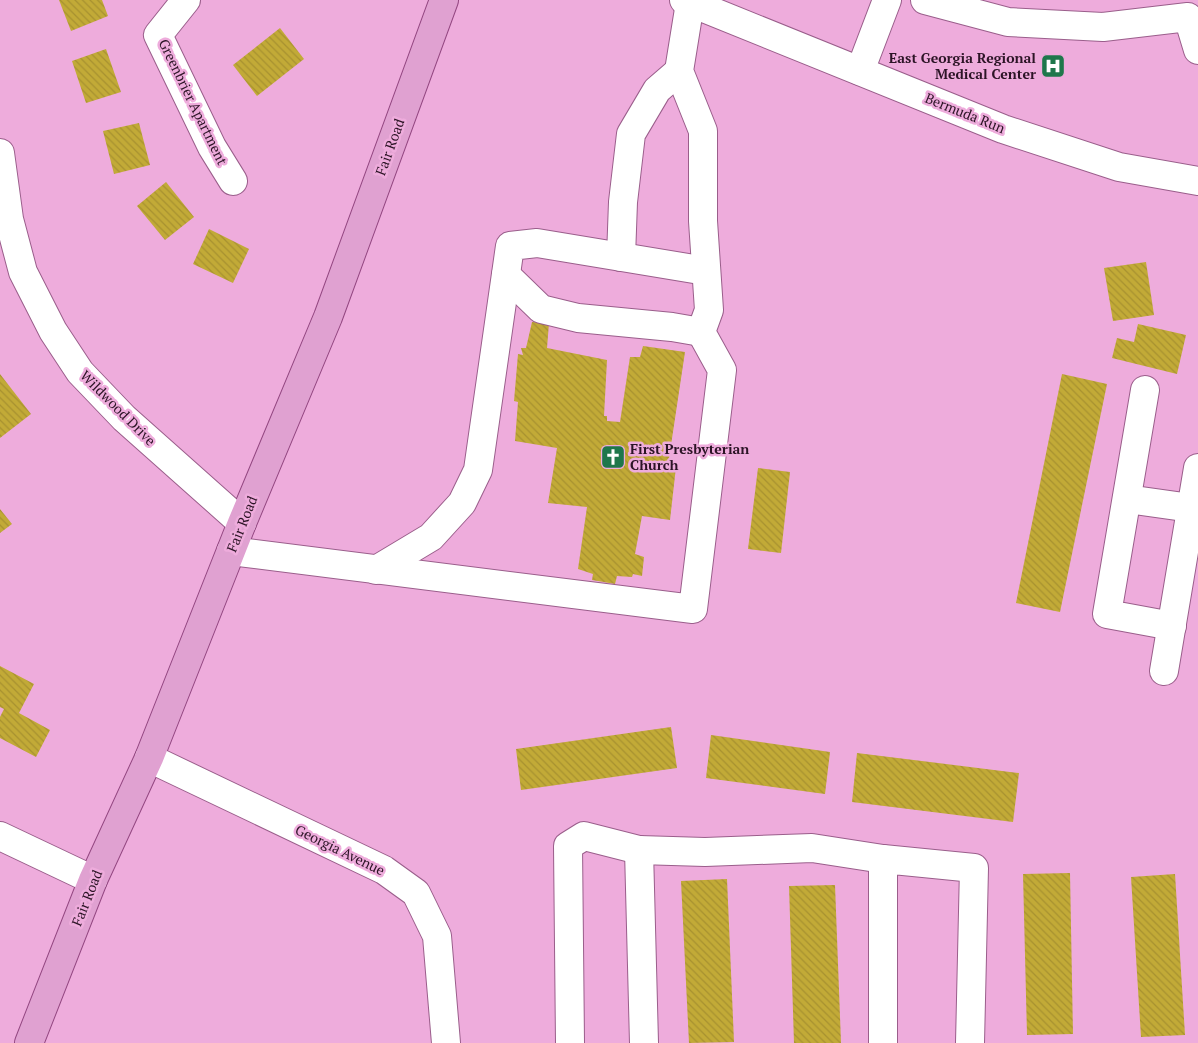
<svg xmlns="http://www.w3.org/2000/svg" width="1198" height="1043" font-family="'PT Serif',serif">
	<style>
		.building { fill: url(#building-back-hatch) }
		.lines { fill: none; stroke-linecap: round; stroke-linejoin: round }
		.minor-casing { stroke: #9a5e8b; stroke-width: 30 }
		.major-casing { stroke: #934781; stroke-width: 30 }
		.minor { stroke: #fff; stroke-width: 28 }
		.major { stroke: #e0a1d1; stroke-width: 28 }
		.labels { text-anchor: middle; stroke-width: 5; stroke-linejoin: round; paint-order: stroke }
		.poi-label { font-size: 14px; font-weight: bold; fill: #2c1426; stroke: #eeacdc; text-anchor: end }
		.street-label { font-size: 14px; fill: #2c1426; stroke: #eeacdc }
	</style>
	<defs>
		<pattern id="building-back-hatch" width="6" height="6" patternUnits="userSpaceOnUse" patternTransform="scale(1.25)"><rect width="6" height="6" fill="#c2aa37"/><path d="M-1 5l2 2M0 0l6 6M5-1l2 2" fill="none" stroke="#a79130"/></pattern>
	</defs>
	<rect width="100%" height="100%" fill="#eeacdc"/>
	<!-- building -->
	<g class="building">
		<polygon points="59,0 102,0 108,16 71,31"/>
		<polygon points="280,28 304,59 257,96 233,65"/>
		<polygon points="106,49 121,92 86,103 72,61"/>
		<polygon points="139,123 150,165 114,174 103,131"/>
		<polygon points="166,182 194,217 165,240 137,206"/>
		<polygon points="209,229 249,249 233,283 193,264"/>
		<polygon points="1146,262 1154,315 1113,321 1104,268"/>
		<polygon points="532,322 549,323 547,348 607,360 604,416 607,416 607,421 620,422 630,357 640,357 643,346 685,352 668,465 676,467 670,520 642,516 635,554 644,557 642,576 633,574 632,577 617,576 615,584 592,580 593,574 578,569 587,507 548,503 557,448 515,441 518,402 514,401 518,354 523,355 521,348 526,348"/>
		<polygon points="1138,324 1186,335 1177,374 1112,358 1117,338 1134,342"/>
		<polygon points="0,374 31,414 0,438"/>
		<polygon points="1062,374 1107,384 1060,612 1016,603"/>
		<polygon points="758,468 790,472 781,553 748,549"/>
		<polygon points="0,509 12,524 0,533"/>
		<polygon points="0,666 34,684 19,713 50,730 36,757 0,738 0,717 4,709 0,707"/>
		<polygon points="671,727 677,768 521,790 516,749"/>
		<polygon points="711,735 830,752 825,794 706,778"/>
		<polygon points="857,753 1019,773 1013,822 852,802"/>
		<polygon points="1070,873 1073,1034 1027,1035 1023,874"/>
		<polygon points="1175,874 1185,1035 1141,1037 1131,877"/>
		<polygon points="727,879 734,1042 689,1043 681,881"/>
		<polygon points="835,885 841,1043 794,1043 789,886"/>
	</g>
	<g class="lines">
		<defs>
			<g id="minor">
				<polyline points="186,0 158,35 212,147 233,181"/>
				<polyline points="684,0 1003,129 1119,167 1198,181"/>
				<polyline points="925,0 1008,22 1103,27 1188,17 1198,50"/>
				<polyline points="860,71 887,0"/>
				<polyline points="0,153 9,219 23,272 53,331 80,372 124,418 242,523"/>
				<polyline points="621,257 623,202 631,134 657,90 679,71"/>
				<polyline points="506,275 541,309 578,318 672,327 701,332"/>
				<polyline points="1145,390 1107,614 1172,626"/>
				<polyline points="1127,499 1191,508"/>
				<polyline points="231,551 693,609 722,370 701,332 709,310 703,221 703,131 679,71 690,3"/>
				<polyline points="376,570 431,537 462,503 478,470 510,246 537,243 706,271"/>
				<polyline points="1164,671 1198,468"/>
				<polyline points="149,758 384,870 416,893 437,936 446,1043"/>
				<polyline points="0,836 93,880"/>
				<polyline points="570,1043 568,846 584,836 639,850"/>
				<polyline points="644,1043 639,850 705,852 812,848 883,859"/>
				<polyline points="883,1043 883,859 974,868 970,1043"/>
			</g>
			<polyline id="major" points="29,1043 93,880 149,758 242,523 328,317 444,0"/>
		</defs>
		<!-- minor casing -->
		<use href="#minor" class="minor-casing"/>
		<!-- major casing -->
		<use href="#major" class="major-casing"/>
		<!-- minor -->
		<use href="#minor" class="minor"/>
		<!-- major -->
		<use href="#major" class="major"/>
	</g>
	<!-- icons -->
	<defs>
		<symbol id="hospital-square" viewBox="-11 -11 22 22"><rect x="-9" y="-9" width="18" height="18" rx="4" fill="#1e774b" stroke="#eeacdc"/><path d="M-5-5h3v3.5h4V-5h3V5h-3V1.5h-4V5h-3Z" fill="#fff"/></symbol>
		<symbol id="church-square" viewBox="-11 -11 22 22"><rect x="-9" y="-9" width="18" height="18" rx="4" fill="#1e774b" stroke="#eeacdc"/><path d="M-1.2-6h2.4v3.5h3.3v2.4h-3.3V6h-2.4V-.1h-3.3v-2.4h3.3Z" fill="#fff"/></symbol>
	</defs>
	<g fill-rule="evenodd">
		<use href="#hospital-square" x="1039" y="52" width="28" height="28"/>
		<use href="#church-square" x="599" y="443" width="28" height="28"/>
	</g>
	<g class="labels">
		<!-- poi labels -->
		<g class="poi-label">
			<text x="1036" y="63">East Georgia Regional<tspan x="1036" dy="16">Medical Center</tspan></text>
			<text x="630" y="454" text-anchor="start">First Presbyterian<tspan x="630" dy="16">Church</tspan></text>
		</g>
		<!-- street labels -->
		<g class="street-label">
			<text transform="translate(193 102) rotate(64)" y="5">Greenbrier Apartment</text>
			<text transform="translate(965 113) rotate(22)" y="5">Bermuda Run</text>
			<text transform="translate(390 147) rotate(-70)" y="5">Fair Road</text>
			<text transform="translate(118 408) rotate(45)" y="5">Wildwood Drive</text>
			<text transform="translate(242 524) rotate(-68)" y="5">Fair Road</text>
			<text transform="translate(340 850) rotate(26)" y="5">Georgia Avenue</text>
			<text transform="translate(87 898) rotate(-68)" y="5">Fair Road</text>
		</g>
	</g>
</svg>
